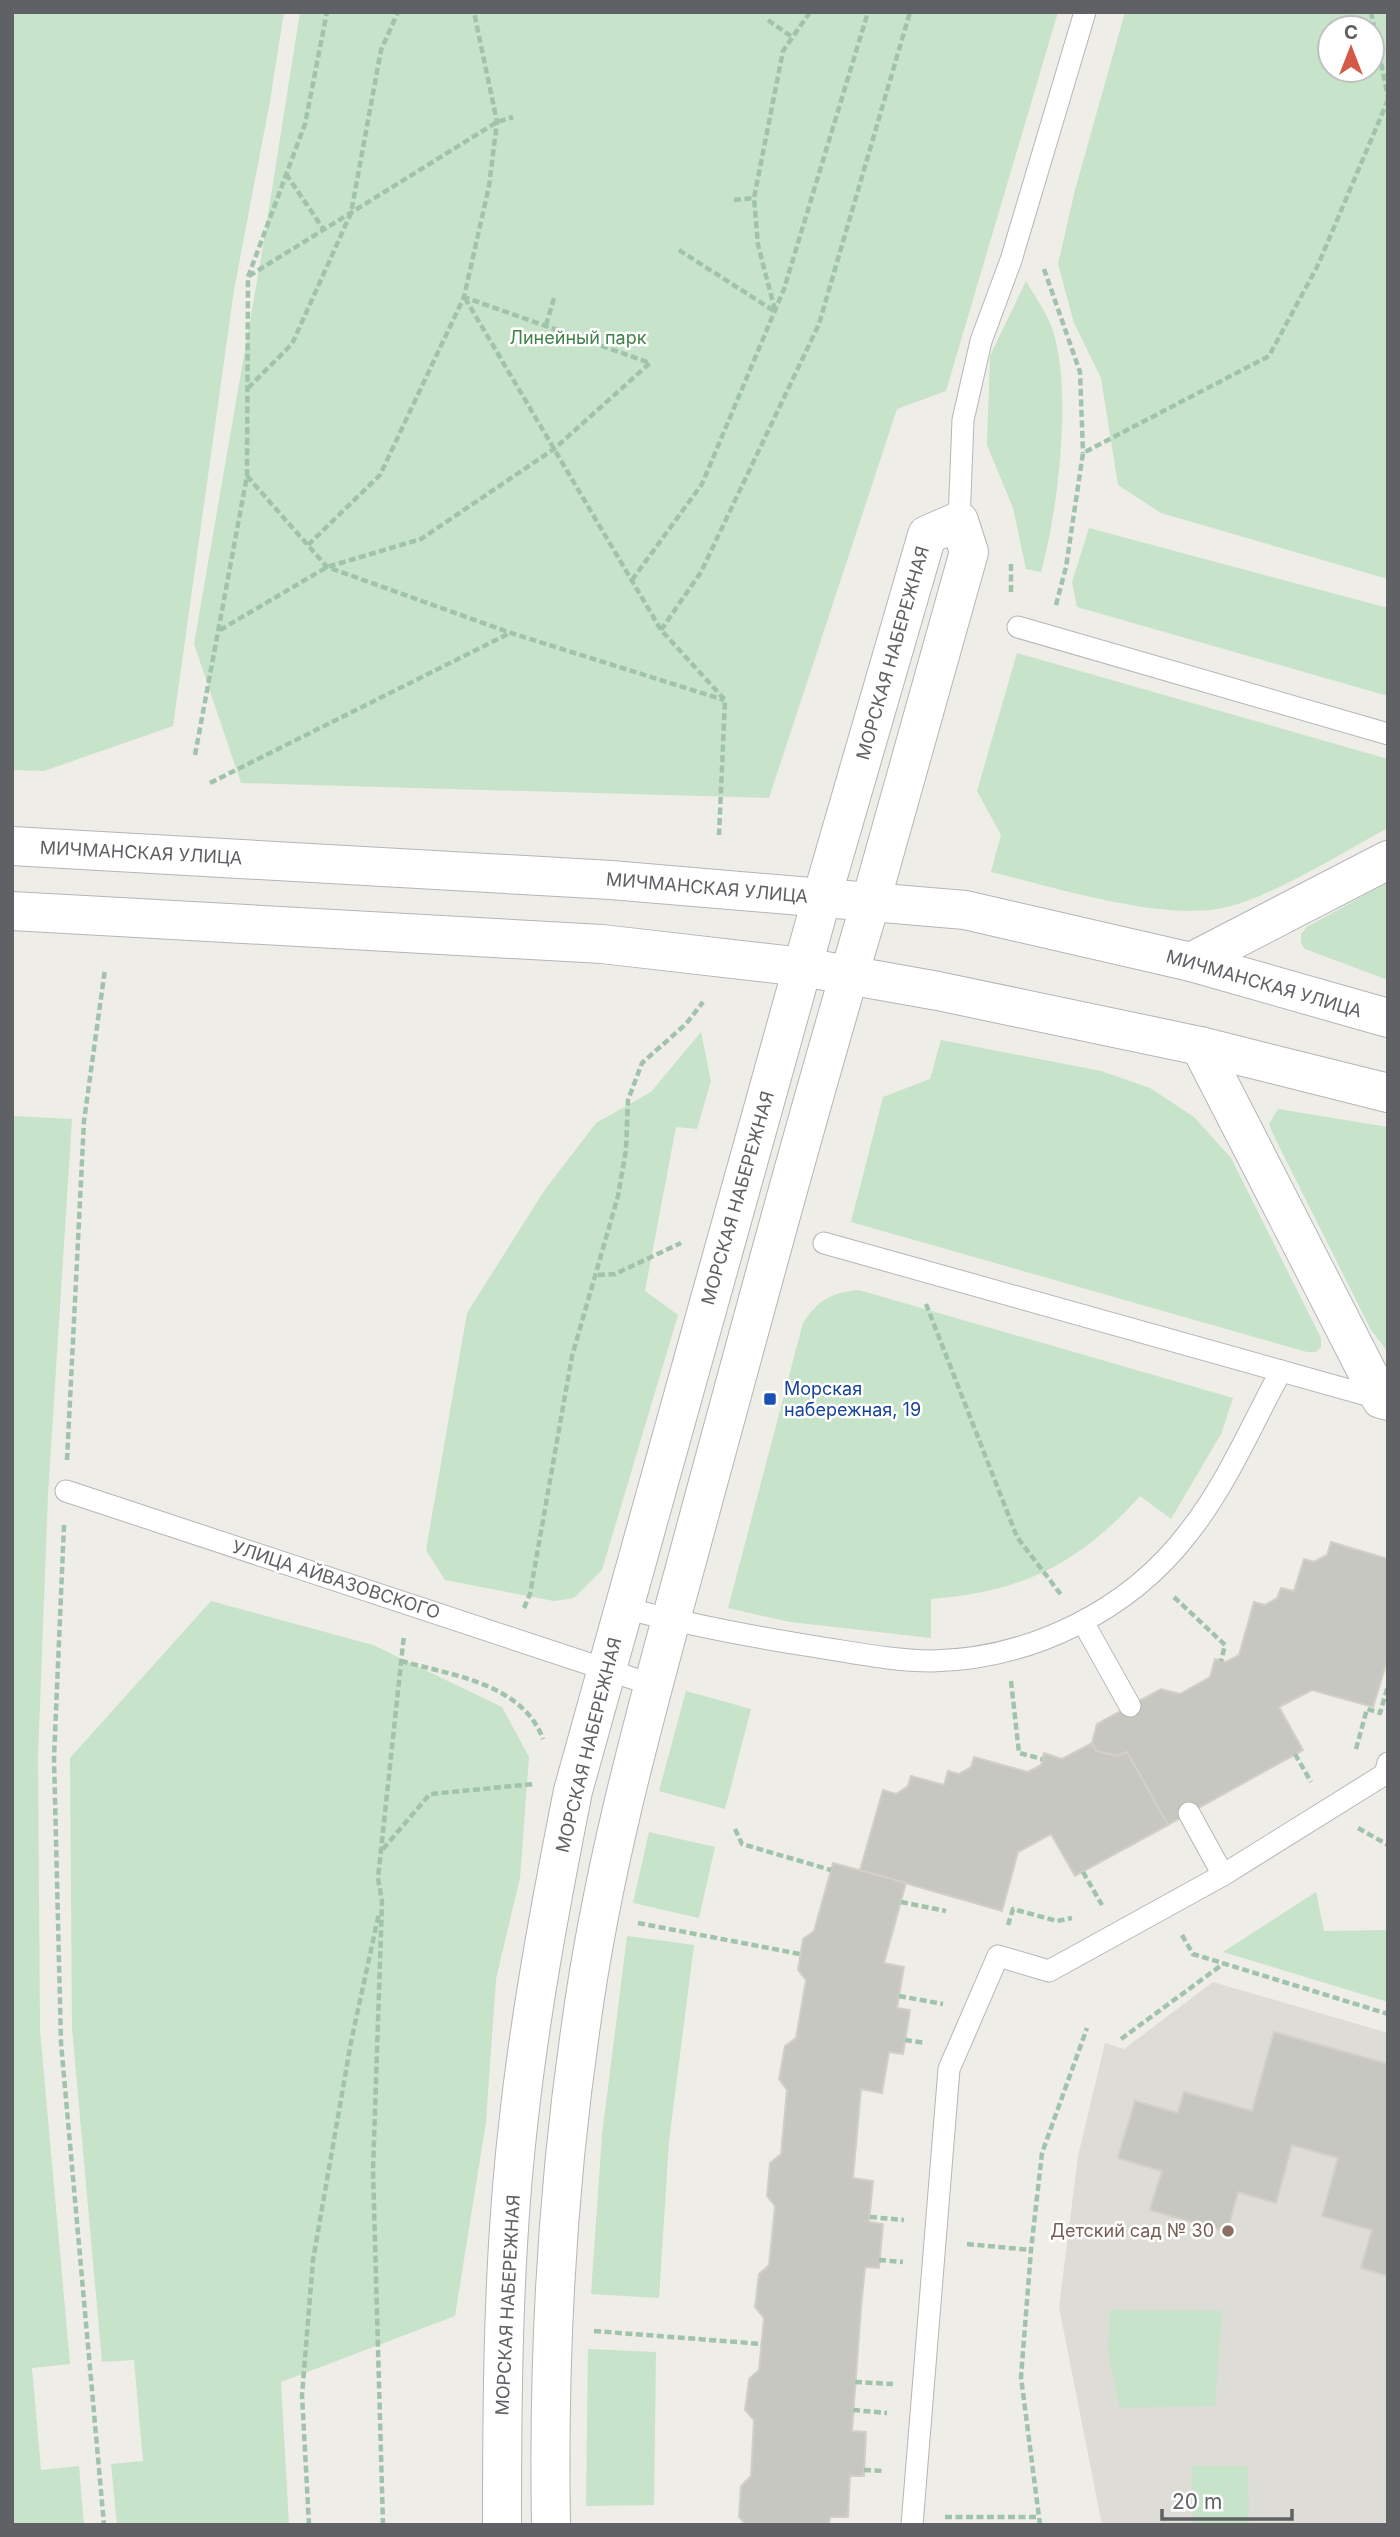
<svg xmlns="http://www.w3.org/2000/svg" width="1400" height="2537" font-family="Inter,sans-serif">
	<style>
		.education { fill: #dedcd6 }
		.green { fill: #c7e3c9; fill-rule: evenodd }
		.building { fill: #c7c7c2; stroke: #d3cfc6; stroke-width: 2 }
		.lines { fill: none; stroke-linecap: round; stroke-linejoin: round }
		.lane-casing { stroke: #b4b6ba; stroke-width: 23 }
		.street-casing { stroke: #b4b6ba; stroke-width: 40 }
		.secondary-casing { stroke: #b3b5ba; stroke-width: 40 }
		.path { stroke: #a1c3ac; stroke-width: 4.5; stroke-dasharray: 7 3.5; stroke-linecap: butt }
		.lane { stroke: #fff; stroke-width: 21 }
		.street { stroke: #fff; stroke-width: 38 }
		.secondary { stroke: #fff; stroke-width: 38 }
		.transit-dot { fill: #1a4fb4; stroke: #fff; stroke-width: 2.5 }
		.education-dot { fill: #8d6e63; stroke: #fff; stroke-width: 2.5 }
		.labels { text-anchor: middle; stroke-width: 5; stroke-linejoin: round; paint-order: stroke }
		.park-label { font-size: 18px; fill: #418248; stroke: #fff }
		.street-label { font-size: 18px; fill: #5f6165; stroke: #fff }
		.transit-label { font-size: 18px; fill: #164399; stroke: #fff; text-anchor: start }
		.education-label { font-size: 18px; fill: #785e54; stroke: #fff; text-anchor: end }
	</style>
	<rect width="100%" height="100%" fill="#efede7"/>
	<!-- education -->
	<polygon class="education" points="1213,1982 1388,2033 1388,2525 1102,2525 1059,2307 1078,2156 1105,2043 1124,2049"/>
	<!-- green -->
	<g class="green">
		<polygon points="12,12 284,12 270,101 234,290 173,726 44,771 12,770"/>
		<polygon points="300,12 1058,12 946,391 897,409 769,798 241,783 194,644 263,246"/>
		<path d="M1125 12H1388V579L1161 513 1118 485 1101 378 1074 323 1058 264 1075 190ZM1330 28H1372V70H1330Z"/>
		<path d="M1026 281C1035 296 1046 312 1052 328 1073 388 1058 511 1041 572L1026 569 1013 508 987 445 990 356Z"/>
		<polygon points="1089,528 1388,608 1388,696 1077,607 1072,582"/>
		<path d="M1017 653 1388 759V828C1341 853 1281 892 1231 906 1169 924 1055 887 991 872L1001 835 977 791Z"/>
		<polygon points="1388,882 1388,980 1305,949 1301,943 1301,934 1307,927"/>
		<polygon points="701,1032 711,1081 697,1129 676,1127 645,1291 678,1315 602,1570 574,1598 554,1601 445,1580 426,1550 467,1313 544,1191 596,1123 651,1092"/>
		<polygon points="941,1040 1101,1071 1150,1088 1194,1117 1231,1158 1321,1338 1321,1347 1316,1352 1307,1352 851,1222 883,1097 930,1079"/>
		<polygon points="1278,1109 1388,1127 1388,1352 1371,1330 1273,1134 1269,1124"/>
		<polygon points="12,1116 72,1119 48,1494 38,1757 40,2030 70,2364 32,2368 41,2470 79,2466 84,2525 12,2525"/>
		<path d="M859 1290 1233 1398 1221 1434 1171 1519 1140 1496C1079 1564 1022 1592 931 1599V1638L790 1622 728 1608 803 1323C819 1299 831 1293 859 1290Z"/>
		<polygon points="211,1601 373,1645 502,1707 529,1757 520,1878 496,1979 486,2122 455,2316 281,2382 289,2525 117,2525 111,2464 143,2461 134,2360 102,2362 72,2028 70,1758"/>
		<polygon points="686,1691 751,1709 725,1809 659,1791"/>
		<polygon points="649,1832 715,1847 699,1918 633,1903"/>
		<polygon points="1316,1892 1324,1931 1388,1930 1388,2002 1223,1952"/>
		<polygon points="627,1936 694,1945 669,2141 659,2298 591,2294 602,2135"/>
		<polygon points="1110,2310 1222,2311 1215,2406 1120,2408 1108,2350"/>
		<polygon points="588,2349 656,2352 654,2505 586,2506"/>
		<polygon points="1192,2466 1248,2466 1249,2524 1193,2525"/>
	</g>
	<!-- building -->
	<g class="building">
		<polygon points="1331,1542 1388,1559 1388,1658 1373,1707 1312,1690 1279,1707 1303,1750 1168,1825 1127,1752 1118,1756 1096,1751 1092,1743 1097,1724 1161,1689 1180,1694 1210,1677 1215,1659 1226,1662 1239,1655 1254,1602 1265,1605 1277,1598 1281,1588 1294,1591 1304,1559 1314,1562 1327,1555"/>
		<polygon points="1092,1743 1096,1751 1118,1756 1127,1752 1168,1825 1075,1876 1051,1834 1018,1852 1002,1911 860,1870 883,1790 896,1794 908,1786 911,1776 944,1785 948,1771 959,1774 971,1767 974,1757 1028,1772 1041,1765 1044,1753 1062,1759"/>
		<polygon points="833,1863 906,1883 884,1963 904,1967 897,2008 910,2010 903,2054 889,2052 882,2093 861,2089 853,2178 873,2181 869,2222 883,2224 879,2268 865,2267 861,2308 852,2431 866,2432 864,2476 850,2476 848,2517 830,2517 829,2525 746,2525 739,2517 741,2486 751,2476 754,2420 745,2410 749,2379 759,2370 764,2318 755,2307 759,2274 769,2265 775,2206 767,2196 770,2163 781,2154 787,2090 779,2079 785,2046 796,2038 806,1980 798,1970 803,1939 814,1931"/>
		<polygon points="1274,2032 1388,2064 1388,2276 1361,2268 1372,2230 1322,2216 1338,2158 1292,2145 1276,2203 1238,2192 1227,2232 1150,2210 1162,2171 1118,2158 1135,2101 1178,2113 1184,2092 1252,2111"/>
	</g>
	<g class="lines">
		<defs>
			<g id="lane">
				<polyline points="959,521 963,420 981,341 1011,260 1085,12"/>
				<polyline points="1018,627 1388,734"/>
				<polyline points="824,1243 1381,1399"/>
				<polyline points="66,1491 653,1685"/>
				<path d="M624 1608C686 1624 748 1636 811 1646 851 1652 892 1661 932 1661 1031 1659 1129 1611 1189 1532 1227 1484 1252 1424 1281 1371"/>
				<polyline points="1083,1622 1130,1706"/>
				<polyline points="1189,1813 1223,1875"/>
				<polyline points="912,2525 949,2069 998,1956 1049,1971 1223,1875 1385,1774 1388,1763"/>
			</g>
			<g id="street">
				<polyline points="822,897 927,535 959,521 969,552 871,901"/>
				<polyline points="1191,962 1388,860"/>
				<polyline points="1200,1046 1381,1399 1388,1401"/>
			</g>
			<g id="secondary">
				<polyline points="12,846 611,880 965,910 1191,962 1388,1018"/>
				<polyline points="12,911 602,944 803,967 938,991 1200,1046 1388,1093"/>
				<path d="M502 2525C502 2392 503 2258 518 2126 530 2014 551 1902 573 1791L822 897"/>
				<path d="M551 2525C548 2358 557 2189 581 2025 605 1848 656 1677 702 1505 757 1303 811 1101 871 901"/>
			</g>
		</defs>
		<!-- lane casing -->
		<use href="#lane" class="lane-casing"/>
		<!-- street casing -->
		<use href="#street" class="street-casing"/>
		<!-- secondary casing -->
		<use href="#secondary" class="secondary-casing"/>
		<!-- path -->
		<g class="path">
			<polyline points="1371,12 1388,98"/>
			<polyline points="768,20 792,37"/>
			<polyline points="286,174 324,230"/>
			<polyline points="734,200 754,198"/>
			<polyline points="679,250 774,311"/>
			<polyline points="1044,269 1080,372 1083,453"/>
			<polyline points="249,276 497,122 513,117"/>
			<polyline points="465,298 661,630 725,700 719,835"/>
			<polyline points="775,310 758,245 754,198 783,51 810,12"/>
			<polyline points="546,325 554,298"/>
			<polyline points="248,388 292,344 351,213 381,50 398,12"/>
			<polyline points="247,476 327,567 511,633 724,700"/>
			<polyline points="308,545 380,475 464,297 489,186 497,122 474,12"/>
			<polyline points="632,580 702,484 784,289 868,12"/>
			<polyline points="1011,592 1011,564"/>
			<polyline points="1056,605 1066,567 1083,453 1269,356 1318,265 1388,100"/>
			<polyline points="220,630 327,567 421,539 554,449 650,363 464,297"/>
			<polyline points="661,630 701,572 819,324 910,12"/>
			<polyline points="195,755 247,476 248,277 305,124 327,12"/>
			<polyline points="210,783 510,633"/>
			<polyline points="598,1275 615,1274 681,1243"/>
			<polyline points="926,1304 1017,1537 1062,1596"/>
			<polyline points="67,1460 84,1121 105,969"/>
			<polyline points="64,1525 54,1758 61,2043 104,2525"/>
			<polyline points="1174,1597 1225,1645 1221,1661"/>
			<polyline points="524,1608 530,1594 572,1356 618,1196 626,1150 628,1100 642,1063 686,1024 703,1002"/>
			<path d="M401 1661C451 1675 522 1683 543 1739"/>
			<polyline points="1011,1681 1019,1753 1042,1759"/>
			<polyline points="1356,1749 1367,1709 1380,1713 1388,1686"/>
			<polyline points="1295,1754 1311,1782"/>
			<polyline points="1358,1828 1388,1845"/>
			<polyline points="735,1829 742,1844 831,1870"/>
			<polyline points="383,1849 430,1794 534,1784"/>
			<polyline points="1083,1872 1102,1905"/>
			<polyline points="901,1902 946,1911"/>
			<polyline points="638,1923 800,1954"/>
			<polyline points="1008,1925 1013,1909 1057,1921 1072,1918"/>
			<polyline points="1182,1935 1193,1954 1388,2014"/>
			<polyline points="899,1996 943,2004"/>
			<polyline points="1121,2039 1223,1964"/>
			<polyline points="905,2040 925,2043"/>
			<polyline points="870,2217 904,2220"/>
			<polyline points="967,2244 1031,2250"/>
			<polyline points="879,2260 903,2262"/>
			<polyline points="594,2331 762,2344"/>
			<polyline points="855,2382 893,2384"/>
			<polyline points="853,2410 887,2413"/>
			<polyline points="864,2470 884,2471"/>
			<polyline points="945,2517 1039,2517"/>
			<polyline points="309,2525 302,2395 313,2260 351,2042 379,1913"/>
			<polyline points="383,2525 373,2171 382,1902 378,1878 404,1635"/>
			<polyline points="1040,2525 1021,2377 1031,2250 1042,2153 1087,2028"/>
		</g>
		<!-- lane -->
		<use href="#lane" class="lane"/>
		<!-- street -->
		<use href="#street" class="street"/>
		<!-- secondary -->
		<use href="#secondary" class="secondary"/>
	</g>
	<!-- markers -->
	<rect class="transit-dot" x="763" y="1392" width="14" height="14" rx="3.5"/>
	<circle class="education-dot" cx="1228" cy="2231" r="7"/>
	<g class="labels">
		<!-- park labels -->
		<g class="park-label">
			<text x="578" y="344">Линейный парк</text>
		</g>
		<!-- street labels -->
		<g class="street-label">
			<text transform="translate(893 653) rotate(-74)" y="6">МОРСКАЯ НАБЕРЕЖНАЯ</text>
			<text transform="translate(141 853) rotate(3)" y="6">МИЧМАНСКАЯ УЛИЦА</text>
			<text transform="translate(707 888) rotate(5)" y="6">МИЧМАНСКАЯ УЛИЦА</text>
			<text transform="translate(1264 984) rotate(16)" y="6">МИЧМАНСКАЯ УЛИЦА</text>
			<text transform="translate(738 1198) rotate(-74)" y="6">МОРСКАЯ НАБЕРЕЖНАЯ</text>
			<text transform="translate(336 1580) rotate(18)" y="6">УЛИЦА АЙВАЗОВСКОГО</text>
			<text transform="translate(589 1745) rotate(-76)" y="6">МОРСКАЯ НАБЕРЕЖНАЯ</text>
			<text transform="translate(508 2305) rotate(-87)" y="6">МОРСКАЯ НАБЕРЕЖНАЯ</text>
		</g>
		<!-- transit labels -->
		<g class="transit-label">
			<text x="784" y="1395">Морская<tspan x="784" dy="21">набережная, 19</tspan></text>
		</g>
		<!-- education labels -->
		<g class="education-label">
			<text x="1214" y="2237">Детский сад № 30</text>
		</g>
	</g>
	<!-- border -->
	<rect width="1400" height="2537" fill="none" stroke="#5f6165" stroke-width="28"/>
	<!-- north arrow -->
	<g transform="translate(1351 49)"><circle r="33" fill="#ffffff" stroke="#bfc0c1" stroke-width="2"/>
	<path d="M0-5L12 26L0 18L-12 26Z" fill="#d45a48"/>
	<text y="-10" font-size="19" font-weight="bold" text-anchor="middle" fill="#5f6165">С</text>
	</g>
	<!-- scale -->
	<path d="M1162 2509v10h130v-10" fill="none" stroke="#5f6165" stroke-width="3.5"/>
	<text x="1172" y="2509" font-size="21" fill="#5f6165" stroke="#ffffff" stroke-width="5" paint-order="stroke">20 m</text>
</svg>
